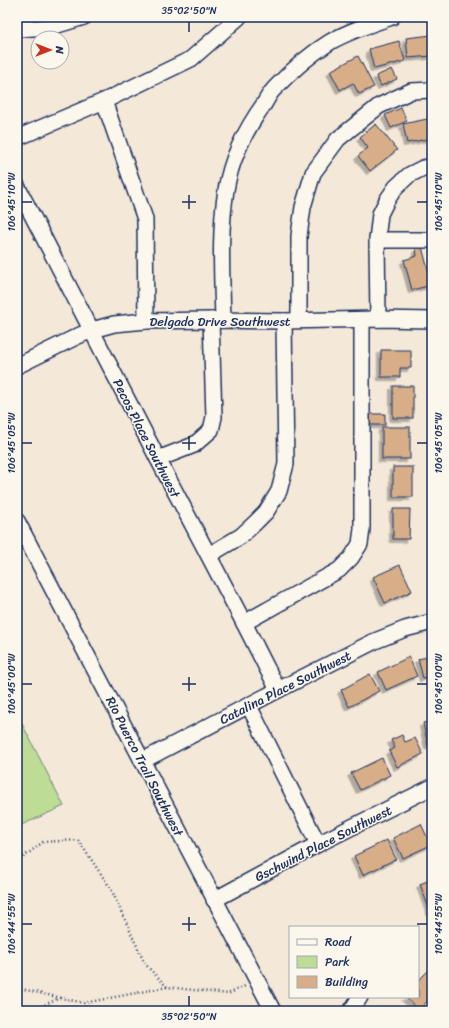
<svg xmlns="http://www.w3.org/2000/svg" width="449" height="1028" font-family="Sriracha,sans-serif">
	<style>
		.green { fill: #bddd96; stroke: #6c867a }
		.building { fill: #d8ae89; stroke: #1b2f5e; filter: url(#shadow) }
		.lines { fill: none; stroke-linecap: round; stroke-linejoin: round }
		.minor-casing { stroke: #1b2f5e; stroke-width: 18 }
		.path { stroke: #1b2f5e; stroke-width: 2.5; stroke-dasharray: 1 3; stroke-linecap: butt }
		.minor { stroke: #fbf7ec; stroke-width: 15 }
		.ticks { fill: none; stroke: #1b2f5e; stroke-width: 1.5 }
		.labels { text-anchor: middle; stroke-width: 3; stroke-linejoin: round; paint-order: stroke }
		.street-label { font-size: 13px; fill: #1b2f5e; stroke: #fbf7ec }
		.neatline { fill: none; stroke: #1b2f5e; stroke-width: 1.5 }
		.ticks-label { font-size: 10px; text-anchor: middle; fill: #1b2f5e }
	</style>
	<defs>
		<filter id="shadow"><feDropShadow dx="-3.5" dy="3.5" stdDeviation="0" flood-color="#0004"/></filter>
	</defs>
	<rect width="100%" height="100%" fill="#f4e8d8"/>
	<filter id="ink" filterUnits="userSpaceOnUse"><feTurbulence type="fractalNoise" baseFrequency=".025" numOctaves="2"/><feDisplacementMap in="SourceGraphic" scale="8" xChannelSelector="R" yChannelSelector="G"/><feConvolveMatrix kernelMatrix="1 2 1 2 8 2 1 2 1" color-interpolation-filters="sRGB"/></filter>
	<g filter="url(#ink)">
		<!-- green -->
		<polygon class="green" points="17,714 64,806 17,827"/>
		<!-- building -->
		<g class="building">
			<polygon points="432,35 432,56 408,58 406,38"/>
			<polygon points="399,41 405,61 374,69 369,49"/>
			<polygon points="358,56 374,87 359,94 353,83 340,90 330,71"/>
			<polygon points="392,69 397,79 381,86 376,76"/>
			<polygon points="401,108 407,121 391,128 385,115"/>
			<polygon points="432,118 432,138 407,143 403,124"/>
			<polygon points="376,124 397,150 370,171 358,156 368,148 360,137"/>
			<polygon points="422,247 432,285 412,290 404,260 417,256 416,249"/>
			<polygon points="381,350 411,350 411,368 400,368 400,377 381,377"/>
			<rect x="393" y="386" width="20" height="32"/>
			<rect x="368" y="414" width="17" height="11"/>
			<rect x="382" y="427" width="28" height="32"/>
			<rect x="393" y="467" width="20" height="30"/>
			<polygon points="393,509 410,509 409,539 393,539"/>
			<polygon points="400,565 412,591 385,603 373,577"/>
			<polygon points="432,656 432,676 423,678 418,659"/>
			<polygon points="409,657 417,676 386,690 378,672"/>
			<polygon points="370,674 379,691 349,707 341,690"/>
			<polygon points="432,721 432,746 428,746 423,723"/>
			<polygon points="402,735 405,742 415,738 423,754 397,767 389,751 395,748 391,740"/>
			<polygon points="382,758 390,775 360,790 351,773"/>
			<polygon points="421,824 431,845 403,858 393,838"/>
			<polygon points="387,840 396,859 363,875 354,856"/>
			<polygon points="432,879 432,914 431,914 420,884"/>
			<polygon points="432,967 432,996 419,1010 405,997 418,997 418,981"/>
		</g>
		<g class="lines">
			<defs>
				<g id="minor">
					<polyline points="17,29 51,27 84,17"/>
					<polyline points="104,101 145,219 146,321"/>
					<polyline points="17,138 104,101 191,59 239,17"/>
					<polyline points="17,186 158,459 244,623 278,690"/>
					<polyline points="377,240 432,240"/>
					<polyline points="378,319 377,240 380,214 387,200 396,187 409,175 423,168 432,166"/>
					<path d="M223 320C222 277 219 233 226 190 231 159 246 129 264 104 267 99 270 93 274 89 291 71 309 55 330 42 349 31 371 24 392 17"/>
					<polyline points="299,320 299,236 303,207 313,173 338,139 379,106 411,91 432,90"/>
					<polyline points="17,366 78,336 92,330 114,324 146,321 211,320 284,321 378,319 432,320"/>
					<polyline points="158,459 194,445 211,430 214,417 211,320"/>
					<polyline points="17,521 273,1011"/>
					<polyline points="209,555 241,536 255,523 266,512 279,491 286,464 284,321"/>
					<polyline points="244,623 339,570 351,558 360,544 362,529 362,320"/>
					<polyline points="249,706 318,844"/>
					<polyline points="142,761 278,690 375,641 405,629 432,622"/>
					<polyline points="214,900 318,844 432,787"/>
					<polyline points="351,1011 360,997"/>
				</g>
			</defs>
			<!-- minor casing -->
			<use href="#minor" class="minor-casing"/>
			<!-- path -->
			<g class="path">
				<polyline points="17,862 43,842 78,840 111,889 145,964 167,987"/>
				<polyline points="17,988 84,1003 167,987 228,994 245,986"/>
				<polyline points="30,1011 60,998"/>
			</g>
			<!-- minor -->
			<use href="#minor" class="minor"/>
		</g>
	</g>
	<!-- ticks -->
	<path class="ticks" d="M189 22V32M189 195V209M22 202H32M182 202H196M417 202H427M189 436V450M22 443H32M182 443H196M417 443H427M189 677V691M22 684H32M182 684H196M417 684H427M189 917V931M22 924H32M182 924H196M417 924H427M189 996V1006"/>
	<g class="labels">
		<!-- street labels -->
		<g class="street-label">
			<text x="220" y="326">Delgado Drive Southwest</text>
			<text transform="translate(147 438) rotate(63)" y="5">Pecos Place Southwest</text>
			<text transform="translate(285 687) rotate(-27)" y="5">Catalina Place Southwest</text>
			<text transform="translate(145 766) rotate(63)" y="5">Rio Puerco Trail Southwest</text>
			<text transform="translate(323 843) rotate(-27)" y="5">Gschwind Place Southwest</text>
		</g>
	</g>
	<!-- margin -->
	<rect width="449" height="1028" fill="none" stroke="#fbf7ec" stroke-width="44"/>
	<!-- legend -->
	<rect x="289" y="926" width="130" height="72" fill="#fbf7ec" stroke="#a1a7b3"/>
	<rect x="297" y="939" width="20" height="6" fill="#fbf7ec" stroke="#a1a7b3"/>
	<text x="325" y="946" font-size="12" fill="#1b2f5e">Road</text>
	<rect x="297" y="956" width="20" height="12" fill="#bddd96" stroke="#a1a7b3"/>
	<text x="325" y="966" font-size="12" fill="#1b2f5e">Park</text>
	<rect x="297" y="976" width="20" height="12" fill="#d8ae89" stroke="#a1a7b3"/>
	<text x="325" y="986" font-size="12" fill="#1b2f5e">Building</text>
	<!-- north arrow -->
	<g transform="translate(50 50) rotate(90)"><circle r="19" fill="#fbf7ec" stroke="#a1a7b3"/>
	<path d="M0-3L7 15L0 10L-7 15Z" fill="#c8321e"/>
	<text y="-6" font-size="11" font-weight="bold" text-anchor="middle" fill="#1b2f5e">N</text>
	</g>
	<rect x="22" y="22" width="405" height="984" class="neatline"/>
	<g class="ticks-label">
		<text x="189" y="14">35°02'50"N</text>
		<text transform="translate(438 202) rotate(-90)" y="4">106°45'10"W</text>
		<text transform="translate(11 202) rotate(-90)" y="4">106°45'10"W</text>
		<text transform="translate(11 443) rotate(-90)" y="4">106°45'05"W</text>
		<text transform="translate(438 443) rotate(-90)" y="4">106°45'05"W</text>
		<text transform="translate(438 684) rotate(-90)" y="4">106°45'00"W</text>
		<text transform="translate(11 684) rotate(-90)" y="4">106°45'00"W</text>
		<text transform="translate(11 924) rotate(-90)" y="4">106°44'55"W</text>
		<text transform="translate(438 924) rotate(-90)" y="4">106°44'55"W</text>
		<text x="189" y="1020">35°02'50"N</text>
	</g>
</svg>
